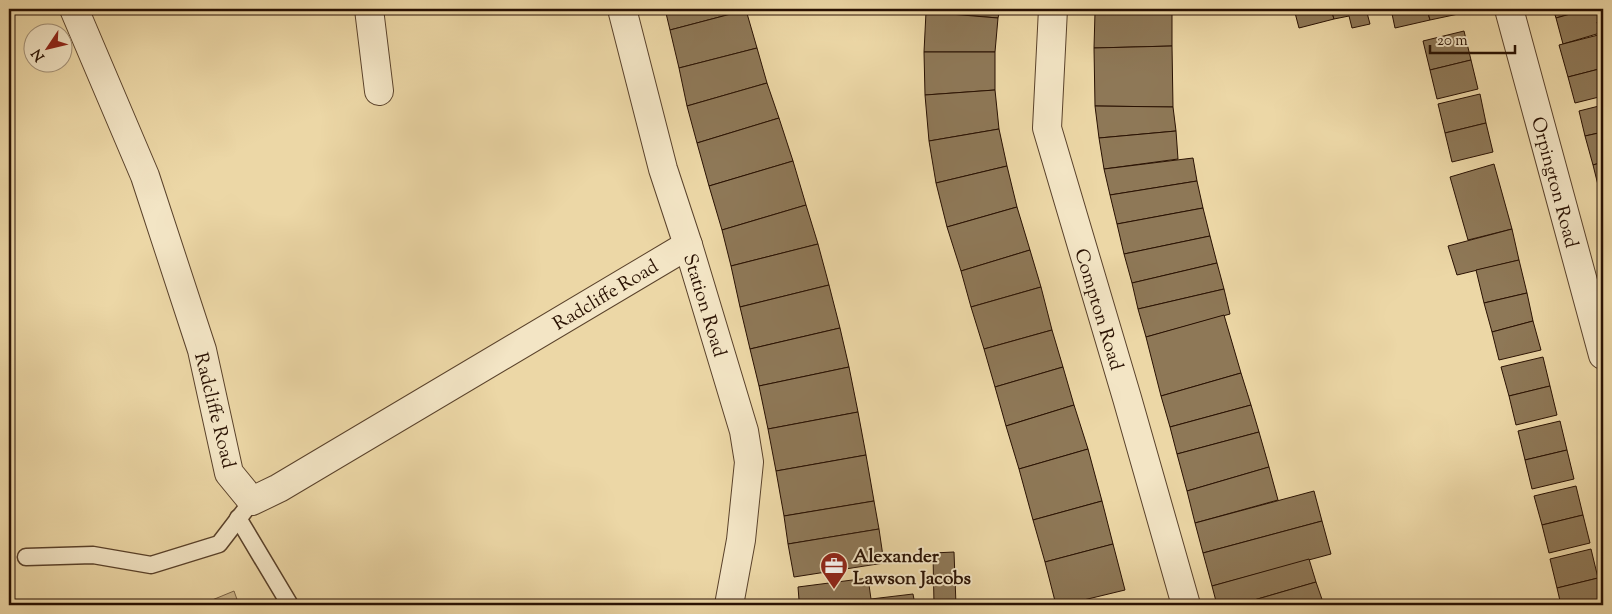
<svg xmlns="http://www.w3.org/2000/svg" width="1612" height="614" font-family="'Sorts Mill Goudy',serif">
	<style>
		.green { fill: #cbb58a; stroke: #7a6346 }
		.building { fill: #8e7857; stroke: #291102 }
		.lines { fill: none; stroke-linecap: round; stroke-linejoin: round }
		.service-casing { stroke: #5a422b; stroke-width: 19 }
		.minor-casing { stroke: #5a422b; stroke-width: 30 }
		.tertiary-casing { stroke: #5a422b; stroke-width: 30 }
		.service { stroke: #f3e5c5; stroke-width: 16 }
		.minor { stroke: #f3e5c5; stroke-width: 28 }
		.tertiary { stroke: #f3e5c5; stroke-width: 28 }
		.labels { text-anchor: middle; stroke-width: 4; stroke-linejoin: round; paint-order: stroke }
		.street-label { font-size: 19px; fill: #291102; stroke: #f3e5c5 }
		.poi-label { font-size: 19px; font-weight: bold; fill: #291102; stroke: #f3e5c5; text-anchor: start }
	</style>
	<rect width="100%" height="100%" fill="#ecd7a6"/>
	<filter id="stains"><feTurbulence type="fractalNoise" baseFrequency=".004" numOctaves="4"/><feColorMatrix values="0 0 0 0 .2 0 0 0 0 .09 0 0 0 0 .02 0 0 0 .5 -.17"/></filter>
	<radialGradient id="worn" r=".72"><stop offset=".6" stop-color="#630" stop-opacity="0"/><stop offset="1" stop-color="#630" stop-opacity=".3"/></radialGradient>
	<!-- green -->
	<polygon class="green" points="234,591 239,605 200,605"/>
	<!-- building -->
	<g class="building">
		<polygon points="665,9 746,9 746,10 670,30"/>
		<polygon points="926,9 1000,9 998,18 926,12"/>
		<polygon points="1095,9 1172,9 1172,13 1095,12"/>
		<polygon points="1294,9 1331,9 1334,19 1299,28"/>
		<polygon points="1331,9 1366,9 1370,24 1352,28 1349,16 1334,19"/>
		<polygon points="1391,9 1427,9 1430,20 1395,28"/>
		<polygon points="1427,9 1462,9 1463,13 1430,20"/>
		<polygon points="1553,9 1588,9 1556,18"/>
		<polygon points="1588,9 1603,9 1603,20 1597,22 1600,33 1563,44 1556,18"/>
		<polygon points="746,10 757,48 679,68 670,30"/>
		<polygon points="926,12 998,18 995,52 924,52"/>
		<polygon points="1095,12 1172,13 1172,46 1094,48"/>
		<polygon points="1464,31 1471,60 1430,70 1423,41"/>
		<polygon points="1602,34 1603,68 1568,77 1559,45"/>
		<polygon points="1172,46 1173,107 1095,106 1094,48"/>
		<polygon points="757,48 767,83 687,106 679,68"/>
		<polygon points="924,52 995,52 995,90 925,95"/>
		<polygon points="1471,60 1478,89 1437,99 1430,70"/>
		<polygon points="1603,68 1603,96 1575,103 1568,77"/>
		<polygon points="767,83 779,118 697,143 687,106"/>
		<polygon points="995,90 999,129 929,141 925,95"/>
		<polygon points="1480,94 1486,123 1445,133 1438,104"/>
		<polygon points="1603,105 1603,132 1585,136 1579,111"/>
		<polygon points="1095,106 1173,107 1176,131 1099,138"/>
		<polygon points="779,118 793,161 709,186 697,143"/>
		<polygon points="1486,123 1493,152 1452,162 1445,133"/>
		<polygon points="999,129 1007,166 936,183 929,141"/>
		<polygon points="1176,131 1178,159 1104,169 1099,138"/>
		<polygon points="1603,132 1603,162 1593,165 1585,136"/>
		<polygon points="1193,158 1197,181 1110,195 1104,169"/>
		<polygon points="793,161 806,205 722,230 709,186"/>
		<polygon points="1603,162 1603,205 1593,165"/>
		<polygon points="1494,164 1512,229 1468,240 1450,177"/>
		<polygon points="1007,166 1017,207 947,227 936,183"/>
		<polygon points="1197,181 1203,208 1117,224 1110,195"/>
		<polygon points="806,205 818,244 731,266 722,230"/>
		<polygon points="1017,207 1030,250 961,271 947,227"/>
		<polygon points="1203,208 1210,236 1124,254 1117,224"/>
		<polygon points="1512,229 1519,260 1457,275 1448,246"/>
		<polygon points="1210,236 1217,263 1132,283 1124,254"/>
		<polygon points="818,244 829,285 740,307 731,266"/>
		<polygon points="1030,250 1041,287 971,307 961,271"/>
		<polygon points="1519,260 1527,293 1484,303 1476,270"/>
		<polygon points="1217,263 1224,289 1138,309 1132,283"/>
		<polygon points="829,285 840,328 750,349 740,307"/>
		<polygon points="1041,287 1052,330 984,349 971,307"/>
		<polygon points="1224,289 1230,314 1146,337 1138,309"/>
		<polygon points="1527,293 1533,321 1492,332 1484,303"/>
		<polygon points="1224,315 1241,373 1161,396 1146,337"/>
		<polygon points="1533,321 1541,350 1499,360 1492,332"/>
		<polygon points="840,328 849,367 759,386 750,349"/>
		<polygon points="1052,330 1063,367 995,387 984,349"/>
		<polygon points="1543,357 1550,386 1509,396 1501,367"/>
		<polygon points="849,367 858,412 768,429 759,386"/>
		<polygon points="1063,367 1074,405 1006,426 995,387"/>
		<polygon points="1241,373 1251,405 1170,427 1161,396"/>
		<polygon points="1550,386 1557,415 1516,425 1509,396"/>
		<polygon points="1074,405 1088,449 1019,469 1006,426"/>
		<polygon points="1251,405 1259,432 1177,454 1170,427"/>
		<polygon points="858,412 866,455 776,471 768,429"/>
		<polygon points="1560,421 1567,450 1525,460 1518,431"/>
		<polygon points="1259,432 1269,467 1187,491 1177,454"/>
		<polygon points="1088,449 1102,501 1033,520 1019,469"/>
		<polygon points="1567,450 1574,479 1532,489 1525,460"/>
		<polygon points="866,455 874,501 784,516 776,471"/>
		<polygon points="1269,467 1278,500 1195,523 1187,491"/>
		<polygon points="1576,486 1583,515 1542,525 1534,496"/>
		<polygon points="1314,491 1322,521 1203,553 1195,523"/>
		<polygon points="874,501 879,529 788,544 784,516"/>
		<polygon points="1102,501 1113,544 1045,562 1033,520"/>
		<polygon points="1583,515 1590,543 1549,553 1542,525"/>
		<polygon points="1322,521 1331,554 1212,586 1203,553"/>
		<polygon points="879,529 884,563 794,577 788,544"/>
		<polygon points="1113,544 1125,590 1063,605 1056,605 1045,562"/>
		<polygon points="1591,549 1598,578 1557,588 1550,559"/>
		<polygon points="954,552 956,605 934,605 933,553"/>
		<polygon points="1309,559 1316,582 1237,605 1217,605 1212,586"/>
		<polygon points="868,578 871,599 913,594 915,605 781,605 781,602 799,600 798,587"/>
		<polygon points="1598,578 1603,598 1603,605 1561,605 1557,588"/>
		<polygon points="1316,582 1324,605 1237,605"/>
	</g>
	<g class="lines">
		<defs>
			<g id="service">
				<polyline points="238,518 290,605"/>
				<polyline points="26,557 93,555 151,565 219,544 252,501"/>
			</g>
			<g id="minor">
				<polyline points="74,9 145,176 202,350 229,473 252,501 279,488 688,245"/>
				<polyline points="369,9 379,91"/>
				<polyline points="1509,9 1603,355"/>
			</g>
			<g id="tertiary">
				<polyline points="622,9 663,169 688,245 744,431 749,462 741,540 729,605"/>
				<polyline points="1053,9 1047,128 1127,398 1186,605"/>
			</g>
		</defs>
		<!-- service casing -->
		<use href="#service" class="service-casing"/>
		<!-- minor casing -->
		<use href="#minor" class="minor-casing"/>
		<!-- tertiary casing -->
		<use href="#tertiary" class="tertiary-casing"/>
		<!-- service -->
		<use href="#service" class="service"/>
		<!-- minor -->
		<use href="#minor" class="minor"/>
		<!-- tertiary -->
		<use href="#tertiary" class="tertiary"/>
	</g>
	<!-- icons -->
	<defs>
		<symbol id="office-pin" viewBox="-11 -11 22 30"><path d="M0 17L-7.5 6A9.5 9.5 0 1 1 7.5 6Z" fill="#8f2418" stroke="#f3e5c5"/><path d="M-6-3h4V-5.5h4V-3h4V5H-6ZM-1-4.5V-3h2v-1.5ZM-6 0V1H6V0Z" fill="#fff"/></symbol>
	</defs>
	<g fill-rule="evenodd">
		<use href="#office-pin" x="818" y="550" width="32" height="43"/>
	</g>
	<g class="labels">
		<!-- street labels -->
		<g class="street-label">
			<text transform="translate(1556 182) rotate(75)" y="7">Orpington Road</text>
			<text transform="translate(605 294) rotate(-31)" y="7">Radcliffe Road</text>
			<text transform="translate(706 305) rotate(73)" y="7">Station Road</text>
			<text transform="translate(1100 309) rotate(73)" y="7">Compton Road</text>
			<text transform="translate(216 410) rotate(76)" y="7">Radcliffe Road</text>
		</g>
		<!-- poi labels -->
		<g class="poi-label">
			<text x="853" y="562">Alexander<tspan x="853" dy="22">Lawson Jacobs</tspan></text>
		</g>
	</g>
	<!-- margin -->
	<rect width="1612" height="614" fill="none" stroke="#ecd7a6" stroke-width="30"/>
	<rect x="10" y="10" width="1592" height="594" fill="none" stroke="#291102" stroke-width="2.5"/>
	<rect x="15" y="15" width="1582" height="584" fill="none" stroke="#291102"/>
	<!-- north arrow -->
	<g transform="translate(48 48) rotate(235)"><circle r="24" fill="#f3e5c5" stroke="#a29077"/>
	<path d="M0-4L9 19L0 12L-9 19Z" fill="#8f2418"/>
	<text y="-8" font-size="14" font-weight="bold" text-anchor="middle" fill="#291102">N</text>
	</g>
	<!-- scale -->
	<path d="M1430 45v8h85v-8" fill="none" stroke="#291102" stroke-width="2.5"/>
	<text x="1437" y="45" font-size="15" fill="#291102" stroke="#f3e5c5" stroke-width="4" paint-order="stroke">20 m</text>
	<rect width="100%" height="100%" filter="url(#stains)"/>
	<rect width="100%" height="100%" fill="url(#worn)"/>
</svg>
